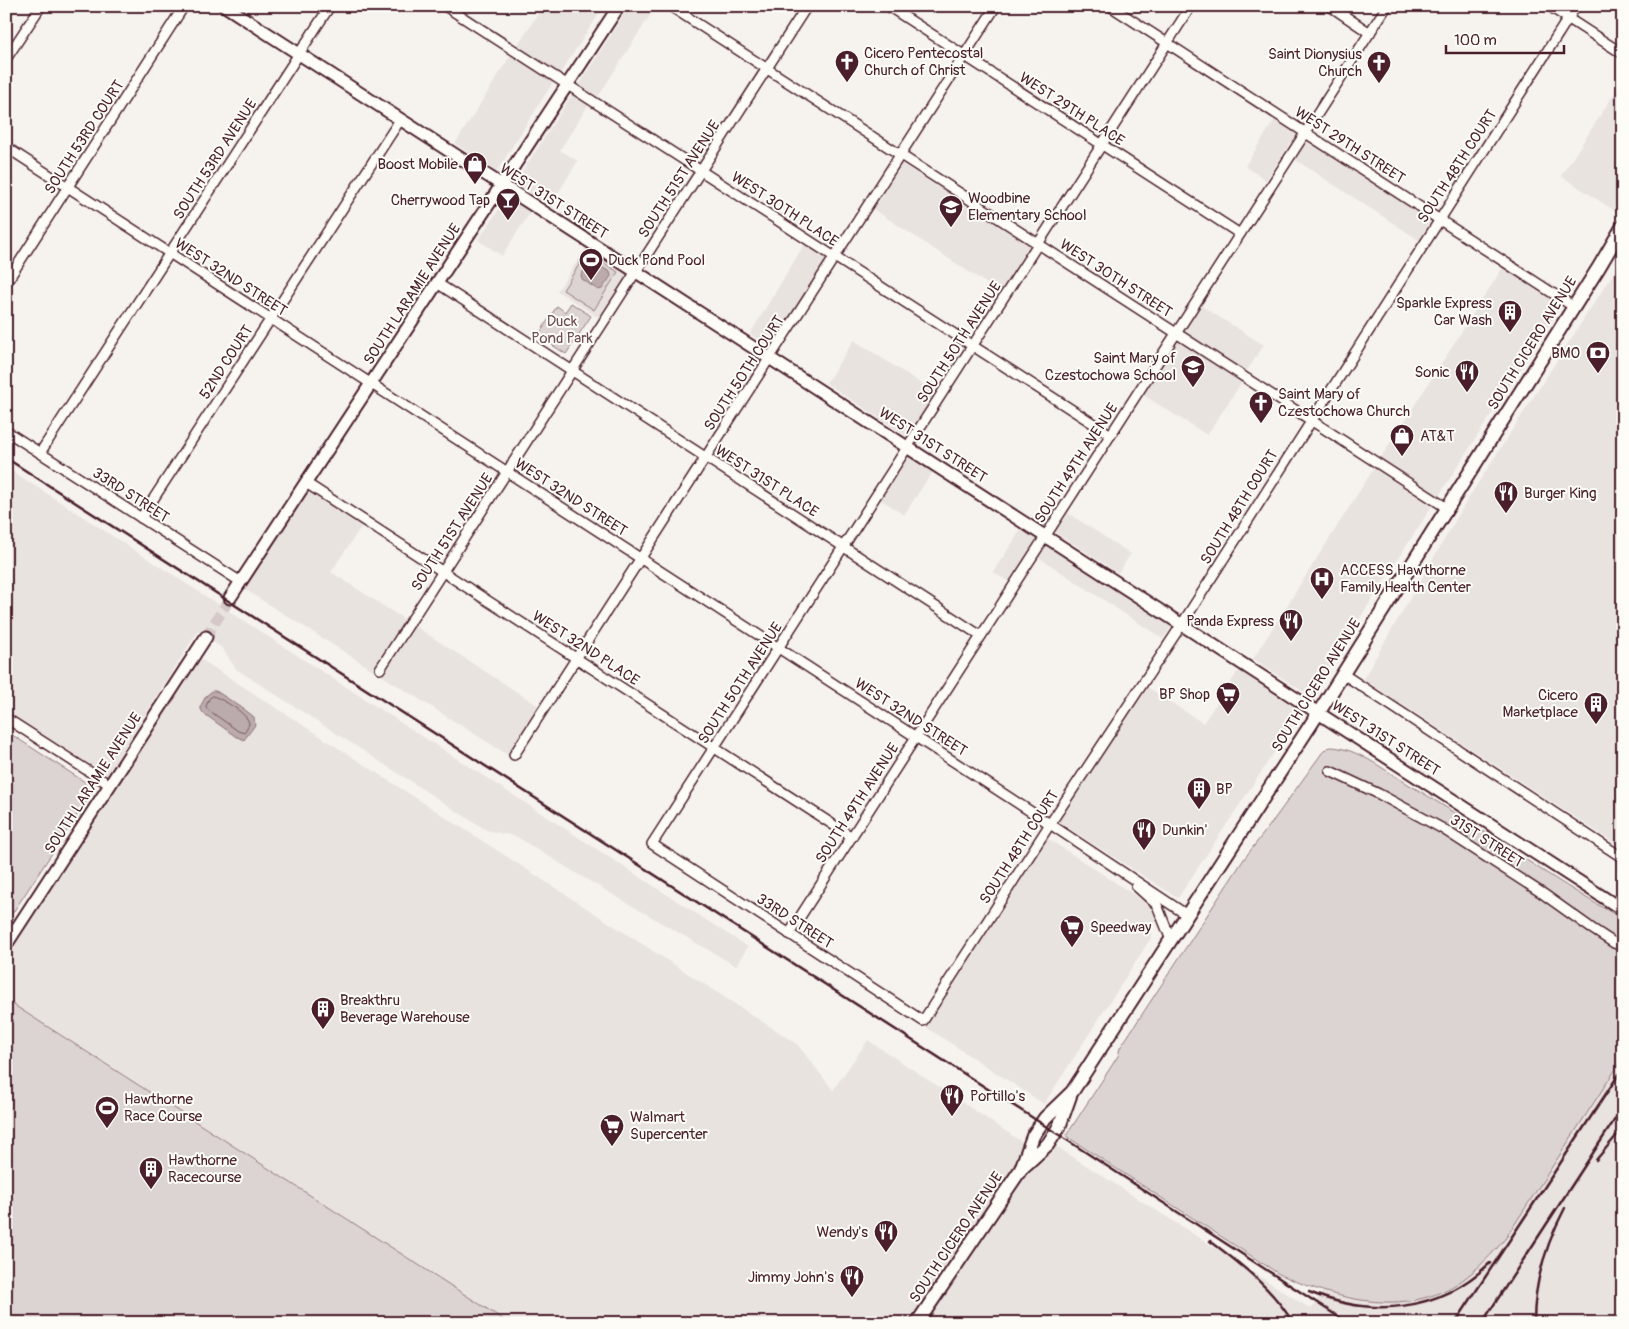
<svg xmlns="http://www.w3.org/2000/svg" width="1629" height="1329" font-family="Pangolin,sans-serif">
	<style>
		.built { fill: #e9e3e0 }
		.green { fill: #dcd4d2; stroke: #937a7e }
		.water { fill: #bbabac; stroke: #8e7378 }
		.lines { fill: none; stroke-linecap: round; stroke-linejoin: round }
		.shore { stroke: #77575f; stroke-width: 1 }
		.secondary-tunnel { stroke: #d4c9c8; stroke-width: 11; stroke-dasharray: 11 5.5; stroke-linecap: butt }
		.street-casing { stroke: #4a1f2b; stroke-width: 12 }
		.secondary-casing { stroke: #4a1f2b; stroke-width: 15 }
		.primary-casing { stroke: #4a1f2b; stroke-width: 16 }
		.street { stroke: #fdfcf7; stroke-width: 9 }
		.secondary { stroke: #fdfcf7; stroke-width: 11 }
		.primary { stroke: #fdfcf7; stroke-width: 12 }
		.rail { stroke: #4a1f2b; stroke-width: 2.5 }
		.labels { text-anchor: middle; stroke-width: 4; stroke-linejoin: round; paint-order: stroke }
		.poi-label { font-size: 15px; fill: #4a1f2b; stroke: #fdfcf7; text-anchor: start }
		.street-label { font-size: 15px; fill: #4a1f2b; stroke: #fdfcf7 }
		.park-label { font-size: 15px; fill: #6e4c55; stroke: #fdfcf7 }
	</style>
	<rect width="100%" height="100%" fill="#f6f3ef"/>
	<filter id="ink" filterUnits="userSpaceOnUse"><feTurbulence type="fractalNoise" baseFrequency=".02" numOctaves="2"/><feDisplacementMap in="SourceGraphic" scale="10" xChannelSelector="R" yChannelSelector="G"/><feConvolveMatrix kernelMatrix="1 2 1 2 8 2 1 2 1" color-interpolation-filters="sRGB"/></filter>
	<g filter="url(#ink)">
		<!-- built -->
		<g class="built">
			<polygon points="543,6 604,6 560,74 517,46"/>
			<polygon points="629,6 656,6 598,97 579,85"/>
			<polygon points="512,53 554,81 497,171 455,144"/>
			<polygon points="1623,80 1623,204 1618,213 1561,176"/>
			<polygon points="573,93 589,104 560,150 578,161 550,206 515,183"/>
			<polygon points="1275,119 1297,133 1266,180 1245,166"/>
			<polygon points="1307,139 1431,220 1419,240 1294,159"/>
			<polygon points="902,164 1031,246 1001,293 873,209"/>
			<polygon points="508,196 531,211 502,256 478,240"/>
			<polygon points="805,243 828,258 771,348 750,334"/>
			<polygon points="587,247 628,274 599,318 557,291"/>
			<polygon points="1623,258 1623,847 1622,848 1363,679 1469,497"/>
			<polygon points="1503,267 1562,305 1438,497 1380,459"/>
			<polygon points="1200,305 1264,345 1246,372 1183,332"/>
			<polygon points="854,340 936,393 908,437 826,383"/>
			<polygon points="1177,340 1242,382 1207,435 1143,395"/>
			<polygon points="909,455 933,471 904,515 880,499"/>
			<polygon points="6,467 748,947 736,966 584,878 517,837 486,830 236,669 222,648 198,631 107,775 6,711"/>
			<polygon points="1374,468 1432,506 1310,696 1253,659"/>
			<polygon points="307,486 364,523 331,572 542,708 511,757 241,587"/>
			<polygon points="1068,513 1131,554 1118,573 1055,532"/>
			<polygon points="1022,528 1037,538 1009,582 993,572"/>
			<polygon points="1047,544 1172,626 1163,639 1038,557"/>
			<polygon points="199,658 797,1044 833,1090 868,1040 1031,1148 1040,1136 1311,1309 1323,1291 1351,1299 1374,1301 1428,1297 1460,1281 1486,1260 1505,1239 1623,1058 1623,1323 509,1323 6,1000 6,952"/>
			<polygon points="1239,670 1301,712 1178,898 1057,821 1146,686 1203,723"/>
			<polygon points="1047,838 1150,905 1155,917 1151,938 1044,1104 924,1026"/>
		</g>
		<!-- green -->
		<g class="green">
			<polygon points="587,252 618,272 594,310 563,290"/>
			<polygon points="571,303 591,316 566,354 538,336 557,306 565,312"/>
			<polygon points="6,731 88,784 91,788 91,794 6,923"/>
			<path d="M1332 747C1358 749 1381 768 1403 781 1478 825 1546 877 1623 919V1058L1505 1239C1492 1254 1478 1269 1461 1281 1407 1319 1333 1299 1279 1274L1066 1136 1118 1056 1120 1048 1244 859 1270 825 1322 753 1327 748Z"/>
			<polygon points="6,1000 509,1323 6,1323"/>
		</g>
		<!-- water -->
		<g class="water">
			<polygon points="590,262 593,262 610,272 611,276 602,289 598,290 582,279 581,275"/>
			<polygon points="212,691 216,691 244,709 254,717 255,725 244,740 235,736 203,713 200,707 206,696"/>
		</g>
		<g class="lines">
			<!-- shore -->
			<path class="shore" d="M213 696C222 699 249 714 249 724L244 733 238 731 207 709 206 706 209 699Z"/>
			<!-- secondary-tunnel -->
			<polyline class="secondary-tunnel" points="206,637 230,598"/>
			<defs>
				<g id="street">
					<polyline points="445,6 1111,435"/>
					<polyline points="670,6 1447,508"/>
					<polyline points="888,6 1240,234"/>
					<polyline points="1110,6 1574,307"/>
					<polyline points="1191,6 652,844 923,1021 1050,824 1182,624 1576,6"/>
					<polyline points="1330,6 1370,33"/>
					<polyline points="1549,6 1623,54"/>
					<polyline points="6,59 41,6"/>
					<polyline points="6,147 1050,824 1187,915"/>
					<polyline points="6,283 184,6"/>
					<polyline points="437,283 981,636"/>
					<polyline points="6,431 241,582"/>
					<polyline points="40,453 330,6"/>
					<polyline points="306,483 852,837"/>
					<polyline points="141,518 400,120"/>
					<polyline points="380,669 807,6"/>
					<polyline points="1343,674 1623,858"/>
					<polyline points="6,718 110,785"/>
					<polyline points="514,755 996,6"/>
					<polyline points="1330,771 1379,794 1443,829 1542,893 1591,928 1614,943 1623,946"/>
					<polyline points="1136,886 1157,905 1171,940"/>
					<polyline points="789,934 1387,6"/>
				</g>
				<g id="secondary">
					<polyline points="225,6 1623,910"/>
					<polyline points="230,598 619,6"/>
					<polyline points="6,945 206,637"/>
				</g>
				<g id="primary">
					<polyline points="1023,1167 1048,1144 1059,1127 1070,1096"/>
					<polyline points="917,1323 1021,1169 1033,1136 1045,1118 1072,1092 1319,712 1599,267 1623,226"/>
				</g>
			</defs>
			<!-- street casing -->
			<use href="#street" class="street-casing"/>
			<!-- secondary casing -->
			<use href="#secondary" class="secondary-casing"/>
			<!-- primary casing -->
			<use href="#primary" class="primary-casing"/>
			<!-- street -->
			<use href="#street" class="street"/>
			<!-- secondary -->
			<use href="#secondary" class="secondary"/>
			<!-- primary -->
			<use href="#primary" class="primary"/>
			<!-- rail -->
			<g class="rail">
				<polyline points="6,458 1030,1116 1348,1323"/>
				<polyline points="1596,1160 1623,1128"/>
				<path d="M1210 1241C1241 1264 1273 1289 1293 1323"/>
				<path d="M1309 1292C1373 1318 1439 1312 1490 1263"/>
				<polyline points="1455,1323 1623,1068"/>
				<polyline points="1482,1323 1623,1107"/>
				<path d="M1534 1323C1534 1282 1546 1244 1565 1208"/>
			</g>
		</g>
	</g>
	<!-- icons -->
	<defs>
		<symbol id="church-pin" viewBox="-11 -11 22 30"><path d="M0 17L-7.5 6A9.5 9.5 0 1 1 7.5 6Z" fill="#4a1f2b" stroke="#fdfcf7"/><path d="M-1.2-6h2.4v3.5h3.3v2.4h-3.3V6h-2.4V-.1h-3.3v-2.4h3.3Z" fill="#fff"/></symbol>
		<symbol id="shop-pin" viewBox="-11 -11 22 30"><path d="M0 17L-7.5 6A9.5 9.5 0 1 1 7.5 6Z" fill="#4a1f2b" stroke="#fdfcf7"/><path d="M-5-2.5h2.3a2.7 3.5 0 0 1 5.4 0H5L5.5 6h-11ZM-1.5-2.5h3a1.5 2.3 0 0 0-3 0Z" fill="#fff"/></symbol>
		<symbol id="bar-pin" viewBox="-11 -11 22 30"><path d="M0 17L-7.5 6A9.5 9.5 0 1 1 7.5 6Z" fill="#4a1f2b" stroke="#fdfcf7"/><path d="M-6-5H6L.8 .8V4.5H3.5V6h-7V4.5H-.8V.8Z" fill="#fff"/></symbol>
		<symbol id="school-pin" viewBox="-11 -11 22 30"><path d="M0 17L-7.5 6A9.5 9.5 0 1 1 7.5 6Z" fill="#4a1f2b" stroke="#fdfcf7"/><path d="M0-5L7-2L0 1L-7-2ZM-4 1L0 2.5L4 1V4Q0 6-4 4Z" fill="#fff"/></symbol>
		<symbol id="stadium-pin" viewBox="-11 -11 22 30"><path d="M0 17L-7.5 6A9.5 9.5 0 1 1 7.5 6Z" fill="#4a1f2b" stroke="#fdfcf7"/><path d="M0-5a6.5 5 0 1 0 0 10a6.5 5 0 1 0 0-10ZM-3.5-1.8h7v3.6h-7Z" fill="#fff"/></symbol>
		<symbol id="building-pin" viewBox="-11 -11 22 30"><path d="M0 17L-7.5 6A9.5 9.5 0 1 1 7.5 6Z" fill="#4a1f2b" stroke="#fdfcf7"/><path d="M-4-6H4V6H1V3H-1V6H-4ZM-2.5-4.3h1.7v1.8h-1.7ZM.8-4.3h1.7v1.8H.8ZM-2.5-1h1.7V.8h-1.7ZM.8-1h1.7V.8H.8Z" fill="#fff"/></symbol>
		<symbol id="bank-pin" viewBox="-11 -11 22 30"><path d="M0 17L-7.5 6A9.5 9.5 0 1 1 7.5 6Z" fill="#4a1f2b" stroke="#fdfcf7"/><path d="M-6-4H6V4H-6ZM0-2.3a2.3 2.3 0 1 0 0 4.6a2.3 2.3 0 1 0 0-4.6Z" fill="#fff"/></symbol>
		<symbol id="restaurant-pin" viewBox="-11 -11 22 30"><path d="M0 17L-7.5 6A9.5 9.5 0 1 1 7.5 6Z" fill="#4a1f2b" stroke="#fdfcf7"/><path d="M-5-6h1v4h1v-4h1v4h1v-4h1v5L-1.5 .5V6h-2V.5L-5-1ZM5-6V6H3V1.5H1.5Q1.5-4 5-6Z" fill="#fff"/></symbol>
		<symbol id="hospital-pin" viewBox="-11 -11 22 30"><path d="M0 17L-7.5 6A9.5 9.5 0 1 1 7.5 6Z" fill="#4a1f2b" stroke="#fdfcf7"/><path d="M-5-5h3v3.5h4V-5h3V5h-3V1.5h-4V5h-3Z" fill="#fff"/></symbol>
		<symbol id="supermarket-pin" viewBox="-11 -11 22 30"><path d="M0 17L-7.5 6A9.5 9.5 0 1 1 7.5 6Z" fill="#4a1f2b" stroke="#fdfcf7"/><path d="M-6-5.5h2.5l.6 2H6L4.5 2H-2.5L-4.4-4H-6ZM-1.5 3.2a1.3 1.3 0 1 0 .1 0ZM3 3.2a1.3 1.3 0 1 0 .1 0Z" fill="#fff"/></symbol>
	</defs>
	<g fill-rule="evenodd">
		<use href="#church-pin" x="833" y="48" width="28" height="38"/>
		<use href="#church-pin" x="1365" y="49" width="28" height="38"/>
		<use href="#shop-pin" x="461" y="150" width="28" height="38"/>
		<use href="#bar-pin" x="494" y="186" width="28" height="38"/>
		<use href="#school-pin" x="937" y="193" width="28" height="38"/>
		<use href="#stadium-pin" x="577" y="246" width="28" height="38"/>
		<use href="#building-pin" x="1496" y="298" width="28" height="38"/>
		<use href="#bank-pin" x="1584" y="339" width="28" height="38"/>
		<use href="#school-pin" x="1179" y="353" width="28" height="38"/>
		<use href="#restaurant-pin" x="1453" y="358" width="28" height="38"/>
		<use href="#church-pin" x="1247" y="389" width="28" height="38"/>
		<use href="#shop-pin" x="1388" y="422" width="28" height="38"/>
		<use href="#restaurant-pin" x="1492" y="479" width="28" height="38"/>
		<use href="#hospital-pin" x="1308" y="565" width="28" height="38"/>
		<use href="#restaurant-pin" x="1277" y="607" width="28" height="38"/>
		<use href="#supermarket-pin" x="1214" y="680" width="28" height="38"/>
		<use href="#building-pin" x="1582" y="690" width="28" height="38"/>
		<use href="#building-pin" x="1185" y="775" width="28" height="38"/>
		<use href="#restaurant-pin" x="1130" y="816" width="28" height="38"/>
		<use href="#supermarket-pin" x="1058" y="913" width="28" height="38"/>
		<use href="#building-pin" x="309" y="995" width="28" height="38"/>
		<use href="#restaurant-pin" x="938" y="1082" width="28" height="38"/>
		<use href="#stadium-pin" x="93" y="1094" width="28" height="38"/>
		<use href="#supermarket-pin" x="598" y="1112" width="28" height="38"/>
		<use href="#building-pin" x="137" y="1155" width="28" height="38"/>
		<use href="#restaurant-pin" x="872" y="1218" width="28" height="38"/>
		<use href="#restaurant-pin" x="838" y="1263" width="28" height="38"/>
	</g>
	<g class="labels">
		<!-- poi labels -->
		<g class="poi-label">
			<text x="864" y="58">Cicero Pentecostal<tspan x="864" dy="17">Church of Christ</tspan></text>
			<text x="1362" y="59" text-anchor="end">Saint Dionysius<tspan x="1362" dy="17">Church</tspan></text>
			<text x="458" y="169" text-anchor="end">Boost Mobile</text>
			<text x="968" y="203">Woodbine<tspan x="968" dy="17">Elementary School</tspan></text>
			<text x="490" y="205" text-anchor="end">Cherrywood Tap</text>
			<text x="608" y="265">Duck Pond Pool</text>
			<text x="1492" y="308" text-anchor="end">Sparkle Express<tspan x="1492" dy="17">Car Wash</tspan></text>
			<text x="1580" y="358" text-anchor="end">BMO</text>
			<text x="1176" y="363" text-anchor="end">Saint Mary of<tspan x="1176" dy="17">Czestochowa School</tspan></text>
			<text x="1450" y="377" text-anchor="end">Sonic</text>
			<text x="1278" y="399">Saint Mary of<tspan x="1278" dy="17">Czestochowa Church</tspan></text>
			<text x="1420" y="441">AT&amp;T</text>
			<text x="1524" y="498">Burger King</text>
			<text x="1340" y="575">ACCESS Hawthorne<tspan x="1340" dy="17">Family Health Center</tspan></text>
			<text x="1274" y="626" text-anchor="end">Panda Express</text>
			<text x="1210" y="699" text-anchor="end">BP Shop</text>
			<text x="1578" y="700" text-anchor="end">Cicero<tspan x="1578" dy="17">Marketplace</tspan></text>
			<text x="1216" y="794">BP</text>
			<text x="1162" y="835">Dunkin'</text>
			<text x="1090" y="932">Speedway</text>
			<text x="340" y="1005">Breakthru<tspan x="340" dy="17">Beverage Warehouse</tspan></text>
			<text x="970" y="1101">Portillo's</text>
			<text x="124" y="1104">Hawthorne<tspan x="124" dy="17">Race Course</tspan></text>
			<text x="630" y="1122">Walmart<tspan x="630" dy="17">Supercenter</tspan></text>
			<text x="168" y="1165">Hawthorne<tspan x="168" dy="17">Racecourse</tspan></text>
			<text x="868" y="1237" text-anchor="end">Wendy's</text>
			<text x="834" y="1282" text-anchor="end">Jimmy John's</text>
		</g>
		<!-- street labels -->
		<g class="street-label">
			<text transform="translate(1072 109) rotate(33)" y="5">WEST 29TH PLACE</text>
			<text transform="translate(84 137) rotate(-57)" y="5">SOUTH 53RD COURT</text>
			<text transform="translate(1350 145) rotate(33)" y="5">WEST 29TH STREET</text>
			<text transform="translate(215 159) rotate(-57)" y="5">SOUTH 53RD AVENUE</text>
			<text transform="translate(1457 166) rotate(-57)" y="5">SOUTH 48TH COURT</text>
			<text transform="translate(679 179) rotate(-57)" y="5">SOUTH 51ST AVENUE</text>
			<text transform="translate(554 201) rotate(33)" y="5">WEST 31ST STREET</text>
			<text transform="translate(785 209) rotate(33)" y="5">WEST 30TH PLACE</text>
			<text transform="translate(231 277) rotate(33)" y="5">WEST 32ND STREET</text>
			<text transform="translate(1116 278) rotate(33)" y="5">WEST 30TH STREET</text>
			<text transform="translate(412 294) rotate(-57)" y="5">SOUTH LARAMIE AVENUE</text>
			<text transform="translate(959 342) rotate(-57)" y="5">SOUTH 50TH AVENUE</text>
			<text transform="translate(1532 343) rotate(-58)" y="5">SOUTH CICERO AVENUE</text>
			<text transform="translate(226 362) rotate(-57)" y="5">52ND COURT</text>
			<text transform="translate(744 373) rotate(-57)" y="5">SOUTH 50TH COURT</text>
			<text transform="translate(933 445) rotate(33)" y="5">WEST 31ST STREET</text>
			<text transform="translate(1076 463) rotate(-57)" y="5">SOUTH 49TH AVENUE</text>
			<text transform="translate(767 481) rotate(33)" y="5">WEST 31ST PLACE</text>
			<text transform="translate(131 495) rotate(33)" y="5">33RD STREET</text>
			<text transform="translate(571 497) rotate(33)" y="5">WEST 32ND STREET</text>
			<text transform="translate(1239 507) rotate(-58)" y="5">SOUTH 48TH COURT</text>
			<text transform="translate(452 532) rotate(-57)" y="5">SOUTH 51ST AVENUE</text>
			<text transform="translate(586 648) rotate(33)" y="5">WEST 32ND PLACE</text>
			<text transform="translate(740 683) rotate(-57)" y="5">SOUTH 50TH AVENUE</text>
			<text transform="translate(1316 685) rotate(-58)" y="5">SOUTH CICERO AVENUE</text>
			<text transform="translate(911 717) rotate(33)" y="5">WEST 32ND STREET</text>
			<text transform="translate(1386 738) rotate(33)" y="5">WEST 31ST STREET</text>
			<text transform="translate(93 783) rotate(-57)" y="5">SOUTH LARAMIE AVENUE</text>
			<text transform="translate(857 803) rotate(-57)" y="5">SOUTH 49TH AVENUE</text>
			<text transform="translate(1487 841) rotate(33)" y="5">31ST STREET</text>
			<text transform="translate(1019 847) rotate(-57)" y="5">SOUTH 48TH COURT</text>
			<text transform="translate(795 921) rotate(33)" y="5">33RD STREET</text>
			<text transform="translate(956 1237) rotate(-56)" y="5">SOUTH CICERO AVENUE</text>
		</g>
		<!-- park labels -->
		<g class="park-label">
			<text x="562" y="326">Duck<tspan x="562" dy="17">Pond Park</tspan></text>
		</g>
	</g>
	<!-- margin -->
	<rect width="1629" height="1329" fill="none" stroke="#fdfcf7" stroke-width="25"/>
	<rect x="12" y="12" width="1604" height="1304" fill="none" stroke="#4a1f2b" stroke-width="2" filter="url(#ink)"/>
	<!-- scale -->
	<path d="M1446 45v8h118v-8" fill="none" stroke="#4a1f2b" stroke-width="2.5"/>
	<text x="1454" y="45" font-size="15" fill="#4a1f2b" stroke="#fdfcf7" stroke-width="4" paint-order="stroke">100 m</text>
</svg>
